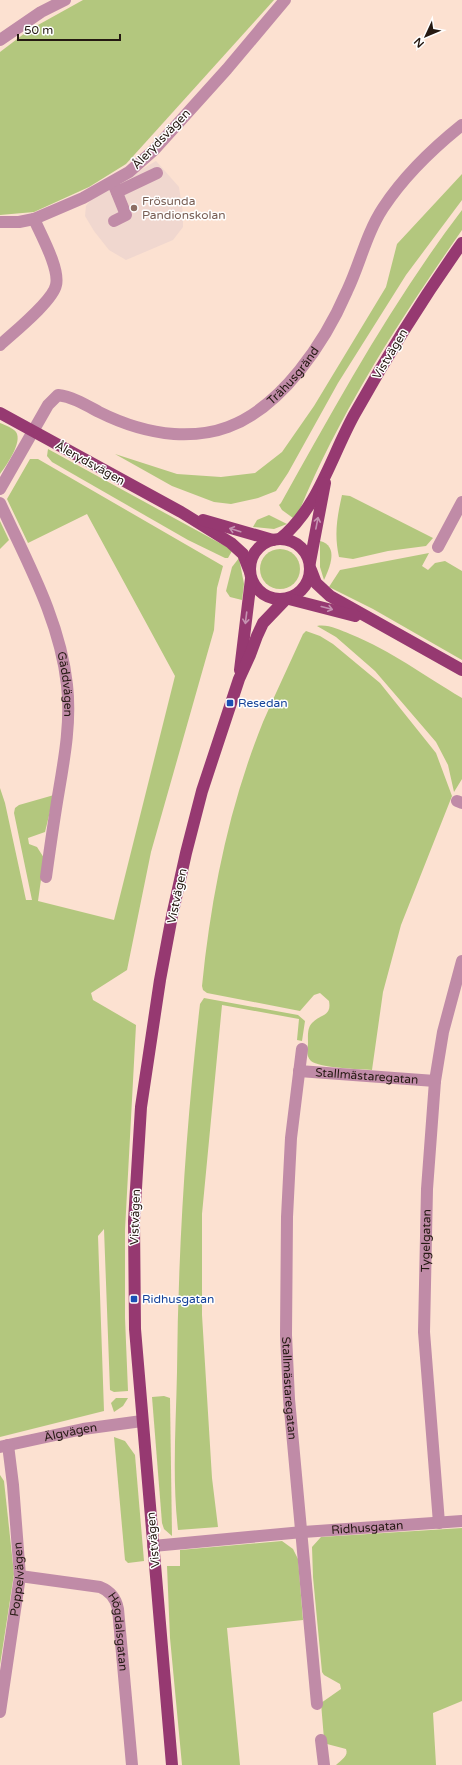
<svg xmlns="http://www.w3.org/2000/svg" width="462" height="1765" font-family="'Varela Round',sans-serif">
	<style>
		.education { fill: #f0d7cf }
		.green { fill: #b3c77e }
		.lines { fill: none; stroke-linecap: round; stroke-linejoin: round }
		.minor { stroke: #c08ba7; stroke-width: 12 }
		.major { stroke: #963971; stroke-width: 12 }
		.oneway { stroke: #c592b1 }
		.education-dot { fill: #8d6e63; stroke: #fff; stroke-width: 1.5 }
		.transit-dot { fill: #1a4fb4; stroke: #fff; stroke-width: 1.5 }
		.labels { text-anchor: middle; stroke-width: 3; stroke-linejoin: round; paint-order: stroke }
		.street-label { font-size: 12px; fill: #251912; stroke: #fff }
		.education-label { font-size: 12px; fill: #785e54; stroke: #fff; text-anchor: start }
		.transit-label { font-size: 12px; fill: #164399; stroke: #fff; text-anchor: start }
	</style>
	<rect width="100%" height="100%" fill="#fce1d1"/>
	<!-- education -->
	<polygon class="education" points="156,161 179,187 183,213 183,227 173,240 126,260 109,250 94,231 85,216 86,206 92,198"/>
	<!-- green -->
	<g class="green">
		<polygon points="83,0 274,0 126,164 89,187 34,212 0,215 0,52 29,30"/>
		<polygon points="462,174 462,200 406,275 338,383 288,473 276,491 258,498 231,504 214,502 172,486 115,454 177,474 221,477 255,473 282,452 314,406 386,287 397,244"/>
		<path d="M462 210V230C400 319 340 412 298 514L293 518 282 510 279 505 281 503C337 403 392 302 462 210Z"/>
		<path d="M0 423C5 425 13 428 16 432 23 442 6 466 0 474Z"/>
		<polygon points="48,449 227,547 232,551 228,558 225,558 188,540 52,462 47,456"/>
		<polygon points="30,459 38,459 223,566 217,588 214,630 151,852 127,970 91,993 93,1000 136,1025 125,1230 125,1318 128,1391 114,1392 110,1390 104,1229 98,1236 104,1411 0,1437 0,788 5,803 26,900 32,900 14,813 15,808 19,805 54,795 45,832 28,838 29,844 37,847 44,858 38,901 114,920 175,676 87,514 28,543 7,499"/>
		<path d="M342 495 350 496 433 538 426 546 388 551 353 559 339 557C334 535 337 517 342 495Z"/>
		<polygon points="269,515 287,524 274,529 253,527 257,520"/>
		<polygon points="0,521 9,540 0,549"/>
		<path d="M320 541C339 546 330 567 324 580L320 567Z"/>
		<circle cx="280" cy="569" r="20"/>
		<polygon points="429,553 422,566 428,570 435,563 445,561 462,571 462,660 373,609 329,587 340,570"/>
		<polygon points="239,558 244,584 242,600 230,597 226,591 232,567"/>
		<path d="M317 626C328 624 340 630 350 634 392 651 423 675 462 698V779L454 792 448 765 436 742 375 671 336 637Z"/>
		<path d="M306 631 320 636 333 644 380 683 436 753 452 796 401 925 383 992 372 1070C360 1069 319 1068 311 1061 306 1056 307 1050 308 1044 308 1037 307 1028 312 1023 320 1014 332 1017 329 1001L320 993 314 995 300 1011 207 993 203 990 202 986C211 896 229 806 263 722 276 692 290 663 303 634Z"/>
		<path d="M204 998 298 1015 305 1021 302 1041 297 1040 299 1019 222 1005 202 1214V1315L212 1478 218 1527 178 1530C172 1478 176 1424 177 1372 178 1249 186 1126 200 1004Z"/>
		<polygon points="164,1396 170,1398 172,1536 164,1529 162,1523 152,1397"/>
		<polygon points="116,1398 128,1398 123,1406 114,1412 111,1403"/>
		<polygon points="114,1437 125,1441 135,1455 144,1561 128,1563 125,1560"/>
		<polygon points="0,1475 4,1481 14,1574 0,1665"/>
		<path d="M462 1528V1701L433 1713 436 1765H336C341 1760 349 1756 346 1749L327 1744 324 1739 321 1703 341 1689 340 1684 324 1675 322 1672 313 1577 312 1547 321 1537Z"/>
		<polygon points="282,1541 293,1549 298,1559 303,1620 227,1628 240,1765 182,1765 170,1638 167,1566 180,1566 180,1550"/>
	</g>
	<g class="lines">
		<!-- minor -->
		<g class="minor">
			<polyline points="0,40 41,12 65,0"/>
			<polyline points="113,183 126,215 114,221"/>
			<polyline points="117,192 157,173"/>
			<polyline points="0,222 19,222 34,219 83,198 129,172 154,150 227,69 285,0"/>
			<path d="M0 345C13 333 53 301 56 285 60 269 41 235 34 219"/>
			<path id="s1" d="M0 489 48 405 58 395C73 397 86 405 99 412 123 424 148 432 174 434 191 435 212 433 228 427 282 407 325 342 347 291 360 264 366 234 383 208 404 176 432 149 462 125"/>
			<path id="s2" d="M0 503C27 562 60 620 67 685 71 720 65 755 59 790 54 819 50 848 46 877"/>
			<polyline points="438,547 462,502"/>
			<polyline points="457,801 462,803"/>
			<path id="s3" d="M302 1049 291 1138 287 1217 286 1335 289 1399 317 1704"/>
			<path id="s4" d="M299 1071 435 1081"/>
			<path id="s5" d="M0 1447 83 1429 142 1421"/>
			<path id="s6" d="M439 1523 424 1332 427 1189 435 1081 443 1032 462 961"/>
			<path id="s7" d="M153 1546 303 1532 462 1521"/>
			<path id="s8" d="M20 1576 100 1587C110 1591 116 1598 118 1609L132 1765"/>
			<path id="s9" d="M0 1712 20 1576 13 1485 8 1445"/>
			<polyline points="321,1740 324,1765"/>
		</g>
		<!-- major -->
		<g class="major">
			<polyline points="0,413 181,512 231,543 243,554 250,572"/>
			<polyline points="203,520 273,540"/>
			<circle cx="280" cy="569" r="30"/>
			<path d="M280 539C318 508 331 457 354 415 387 356 423 298 462 243"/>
			<polyline points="310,562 325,483"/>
			<polyline points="311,570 316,583 330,596 462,670"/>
			<polyline points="289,599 355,616"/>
			<polyline points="240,670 251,579"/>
			<polyline points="172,1765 135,1329 134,1221 141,1107 160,980 172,916 186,853 202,791 239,679 250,655 257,636 263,623 286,599"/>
		</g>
	</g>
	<!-- one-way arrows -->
	<defs><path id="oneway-shaft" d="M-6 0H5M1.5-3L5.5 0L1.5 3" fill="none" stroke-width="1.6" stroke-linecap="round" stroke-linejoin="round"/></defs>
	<g class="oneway">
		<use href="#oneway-shaft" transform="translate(317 523) rotate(-79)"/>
		<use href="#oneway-shaft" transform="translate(235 530) rotate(-163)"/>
		<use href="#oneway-shaft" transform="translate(327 608) rotate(15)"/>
		<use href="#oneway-shaft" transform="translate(246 618) rotate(97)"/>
	</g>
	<!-- markers -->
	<circle class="education-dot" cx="134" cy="208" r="4"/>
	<g class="transit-dot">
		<rect x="226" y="699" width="8" height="8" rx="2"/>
		<rect x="130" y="1295" width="8" height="8" rx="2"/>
	</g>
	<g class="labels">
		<!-- street labels -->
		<g class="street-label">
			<text transform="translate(161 139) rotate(-46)" y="4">Ålerydsvägen</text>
			<text transform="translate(390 354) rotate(-59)" y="4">Vistvägen</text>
			<text dy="4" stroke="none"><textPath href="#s1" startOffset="373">Trähusgränd</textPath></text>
			<text transform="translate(90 463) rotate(29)" y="4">Ålerydsvägen</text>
			<text dy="4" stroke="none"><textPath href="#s2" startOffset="194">Gäddvägen</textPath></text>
			<text transform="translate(177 896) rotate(-78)" y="4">Vistvägen</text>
			<text dy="4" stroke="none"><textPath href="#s4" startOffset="68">Stallmästaregatan</textPath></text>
			<text transform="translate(135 1217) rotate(-88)" y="4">Vistvägen</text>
			<text dy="4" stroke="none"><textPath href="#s6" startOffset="283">Tygelgatan</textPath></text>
			<text dy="4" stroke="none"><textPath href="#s3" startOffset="340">Stallmästaregatan</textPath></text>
			<text dy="4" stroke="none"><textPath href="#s5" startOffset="72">Älgvägen</textPath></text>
			<text dy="4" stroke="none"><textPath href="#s7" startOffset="215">Ridhusgatan</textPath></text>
			<text transform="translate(153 1540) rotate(-95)" y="4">Vistvägen</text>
			<text dy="4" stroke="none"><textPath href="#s9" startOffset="134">Poppelvägen</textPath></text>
			<text dy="4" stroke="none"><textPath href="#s8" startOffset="133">Högdalsgatan</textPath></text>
		</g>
		<!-- education labels -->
		<g class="education-label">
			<text x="142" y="205">Frösunda<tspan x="142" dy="14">Pandionskolan</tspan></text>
		</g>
		<!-- transit labels -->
		<g class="transit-label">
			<text x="238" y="707">Resedan</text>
			<text x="142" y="1303">Ridhusgatan</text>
		</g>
	</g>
	<!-- north arrow -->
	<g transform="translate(426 36) rotate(226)" stroke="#ffffff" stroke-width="3" paint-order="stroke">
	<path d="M0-3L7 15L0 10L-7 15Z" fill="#251912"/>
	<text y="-6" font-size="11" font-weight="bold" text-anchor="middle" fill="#251912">N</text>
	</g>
	<!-- scale -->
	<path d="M18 34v6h102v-6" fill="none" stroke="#251912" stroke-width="2"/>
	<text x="24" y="34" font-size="12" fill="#251912" stroke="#ffffff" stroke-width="3" paint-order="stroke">50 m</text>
</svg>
